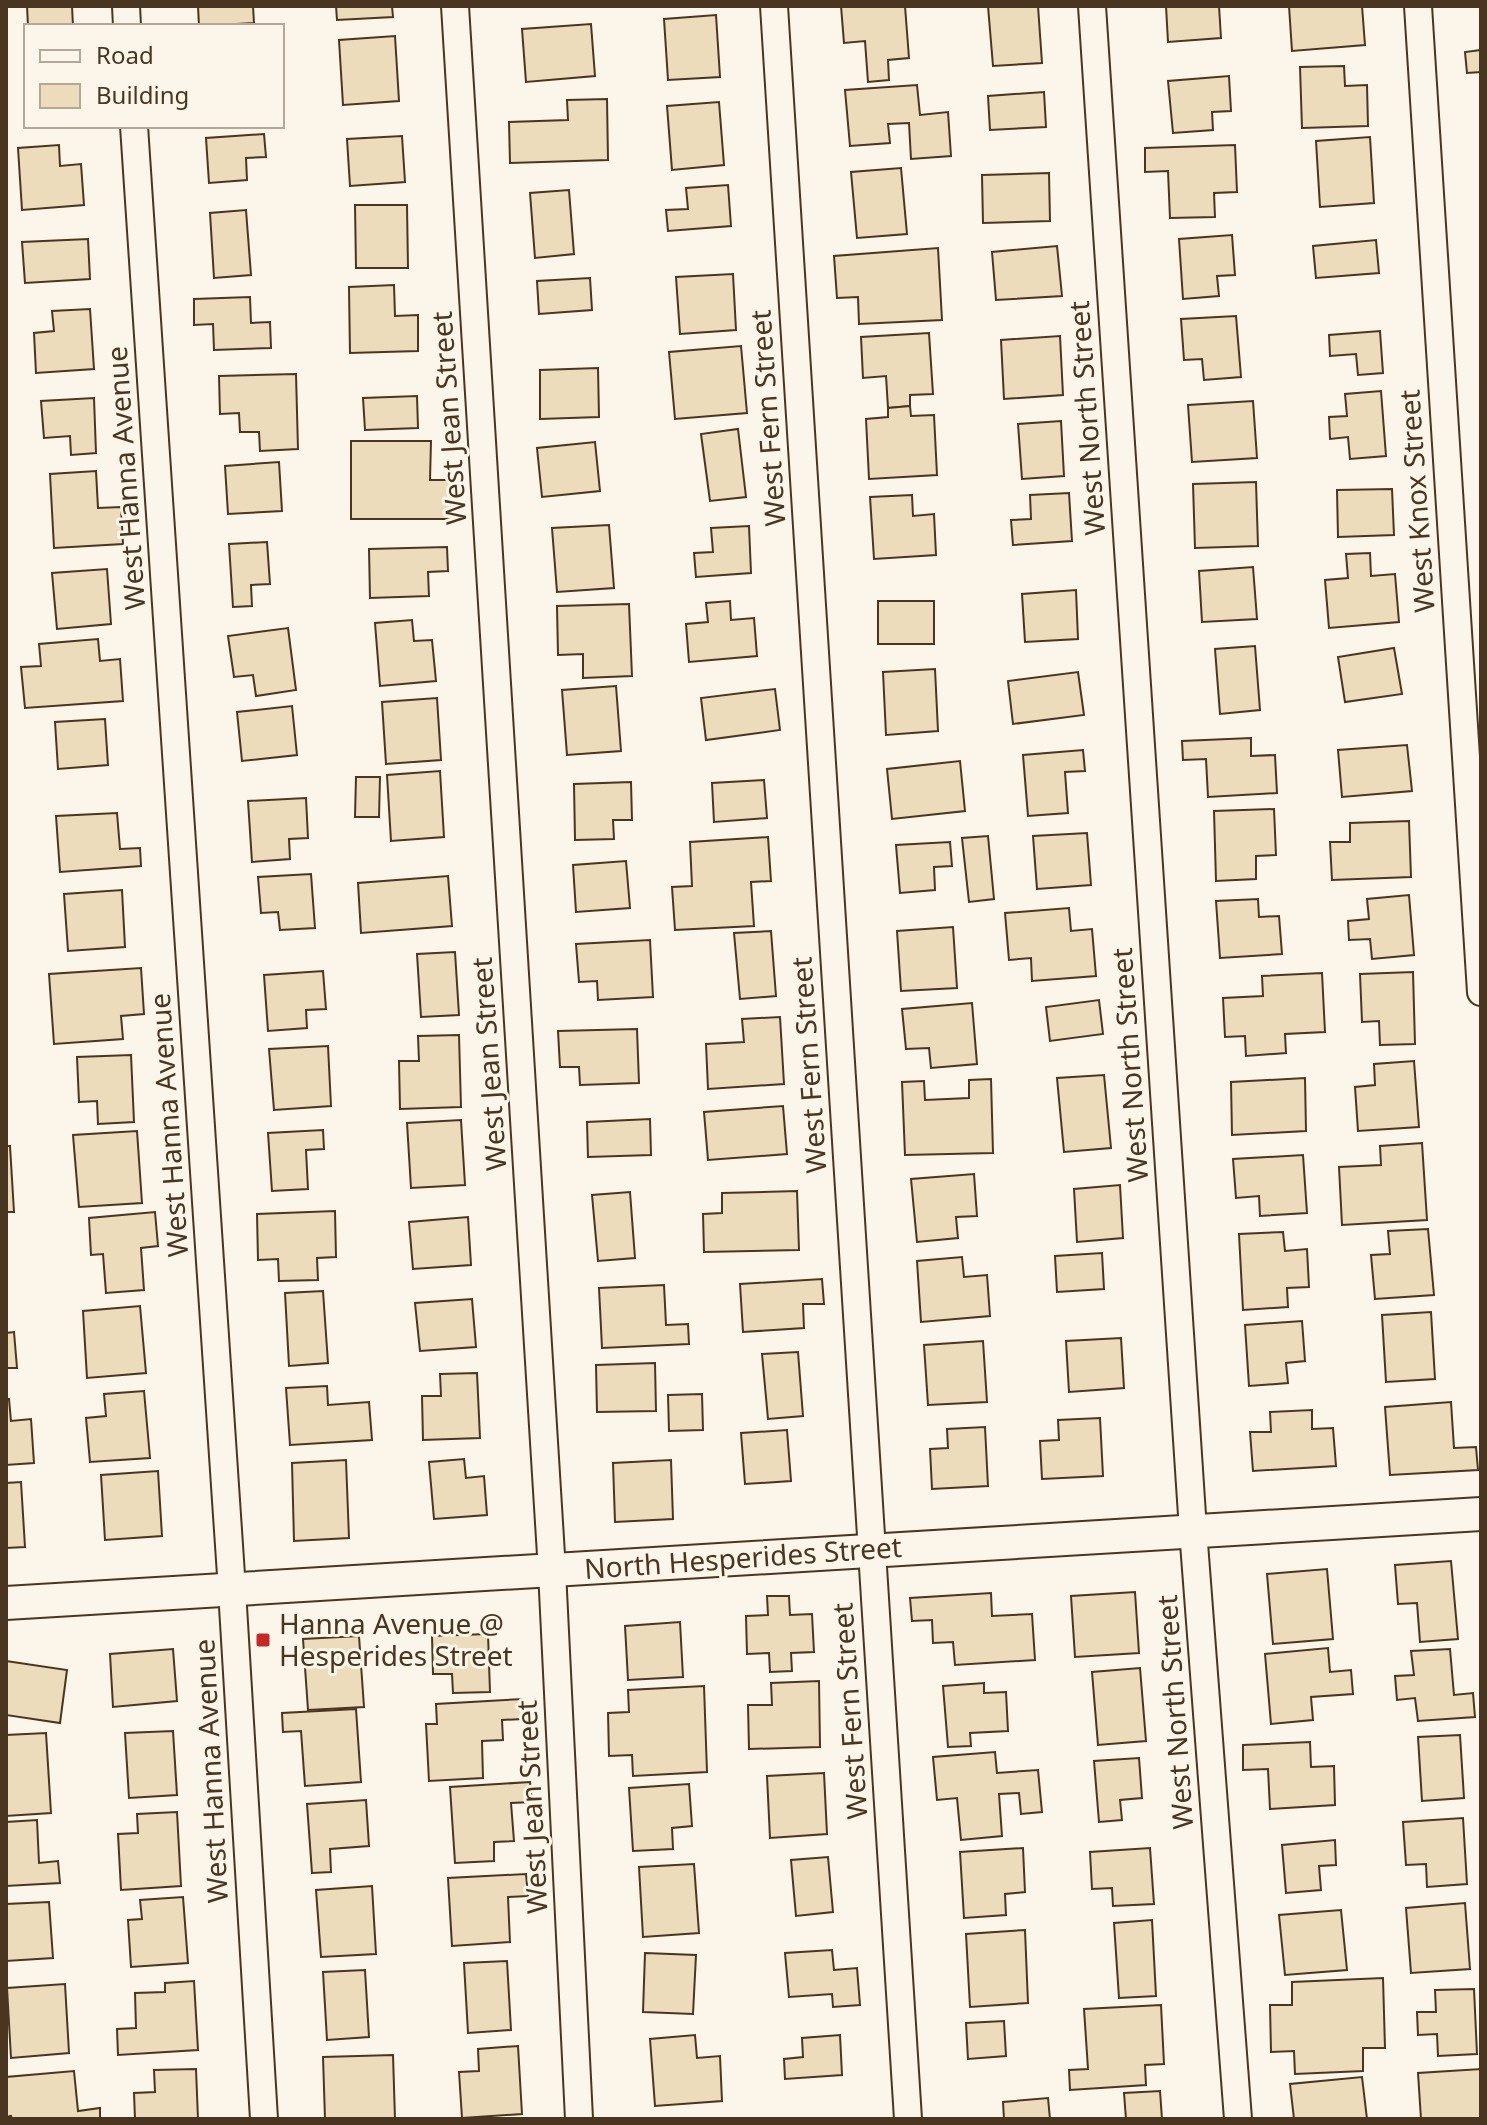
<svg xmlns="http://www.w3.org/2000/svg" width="1487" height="2125" font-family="'Noto Sans',sans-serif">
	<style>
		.building { fill: #ecdcbc; stroke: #4a3520; stroke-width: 2 }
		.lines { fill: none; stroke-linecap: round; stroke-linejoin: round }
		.minor-casing { stroke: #4a3520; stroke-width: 30 }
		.tertiary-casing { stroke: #4a3520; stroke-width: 36 }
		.minor { stroke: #fbf6e9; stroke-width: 26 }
		.tertiary { stroke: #fbf6e9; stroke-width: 32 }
		.poi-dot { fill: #c62828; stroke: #fbf6e9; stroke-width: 3 }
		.labels { text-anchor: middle; stroke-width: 6; stroke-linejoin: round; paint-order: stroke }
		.street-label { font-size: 28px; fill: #4a3520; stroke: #fbf6e9 }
		.poi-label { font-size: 28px; fill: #4a3520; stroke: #fbf6e9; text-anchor: start }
	</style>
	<rect width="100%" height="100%" fill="#fbf6e9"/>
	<!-- building -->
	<g class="building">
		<polygon points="27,6 72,6 73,26 28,26"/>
		<polygon points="198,6 253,6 254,23 199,26"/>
		<polygon points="336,6 392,6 393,17 337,20"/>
		<polygon points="841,6 905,6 909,58 888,60 889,80 868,82 865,41 844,43"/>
		<polygon points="988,6 1038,6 1042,63 993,66"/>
		<polygon points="1166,6 1219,6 1221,38 1168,42"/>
		<polygon points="1289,6 1362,6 1365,45 1292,51"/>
		<polygon points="716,15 720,77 668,80 664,19"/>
		<polygon points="591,24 595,76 526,82 522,29"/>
		<polygon points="395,36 399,101 343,105 339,40"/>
		<polygon points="1481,50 1481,72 1467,73 1465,52"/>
		<polygon points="1344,66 1345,86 1367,85 1368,126 1302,128 1300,67"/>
		<polygon points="1229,76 1231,111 1212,112 1213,130 1173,133 1168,81"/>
		<polygon points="917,85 920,115 948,112 951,156 911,159 909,123 888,124 890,143 850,146 845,90"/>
		<polygon points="1044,92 1046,127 990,130 988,96"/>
		<polygon points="607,99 608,160 510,163 509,122 568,120 567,100"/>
		<polygon points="719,102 724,165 672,170 667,106"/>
		<polygon points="264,134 266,157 246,158 247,180 209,183 206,138"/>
		<polygon points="402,136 405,182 350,186 347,139"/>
		<polygon points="1370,137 1374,203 1320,207 1316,141"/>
		<polygon points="59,145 60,166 81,164 84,205 22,210 18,148"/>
		<polygon points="1235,145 1237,192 1214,193 1215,217 1170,218 1168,171 1145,172 1145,148"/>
		<polygon points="901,168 907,234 857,238 851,172"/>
		<polygon points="1049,173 1050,221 983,223 982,175"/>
		<polygon points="728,185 731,226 668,231 666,210 688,209 686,188"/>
		<polygon points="569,190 574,254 535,258 530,193"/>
		<polygon points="355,205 407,205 408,268 356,268"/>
		<polygon points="246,210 251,275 214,278 210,213"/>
		<polygon points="1232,235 1235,275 1217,276 1219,296 1183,299 1179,239"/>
		<polygon points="88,239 90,279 25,283 22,242"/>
		<polygon points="1376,240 1379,273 1316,278 1313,246"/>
		<polygon points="1057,246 1062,296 996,300 992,252"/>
		<polygon points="938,248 942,320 859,324 858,297 837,298 834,256"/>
		<polygon points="733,274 736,330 680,334 676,277"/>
		<polygon points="590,278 592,310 539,314 537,281"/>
		<polygon points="394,285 395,316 418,315 418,351 350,353 349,287"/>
		<polygon points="250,297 251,323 270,322 271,348 214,350 213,324 194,325 194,299"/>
		<polygon points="90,309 94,369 36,373 34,333 54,331 52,311"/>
		<polygon points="1236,316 1241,377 1204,380 1202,359 1184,360 1181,319"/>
		<polygon points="1380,331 1383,373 1358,375 1356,354 1330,356 1329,335"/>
		<polygon points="929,333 933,394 910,395 910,406 888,408 886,376 863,378 861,337"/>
		<polygon points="1060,336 1063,395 1004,399 1001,340"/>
		<polygon points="741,346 747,413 675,419 669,352"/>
		<polygon points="598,368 599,417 540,419 540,370"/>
		<polygon points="296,374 298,449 260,451 259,432 240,432 239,413 220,414 219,376"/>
		<polygon points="1381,391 1386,456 1350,459 1348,437 1330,439 1329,417 1347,416 1345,394"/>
		<polygon points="417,396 418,428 365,430 363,398"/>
		<polygon points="94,398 96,453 71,455 70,436 44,438 41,401"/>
		<polygon points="1253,401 1257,458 1192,462 1188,405"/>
		<polygon points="910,406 911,416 934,415 937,475 869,479 866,419 888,417 888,408"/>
		<polygon points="1061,421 1064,476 1022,479 1018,424"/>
		<polygon points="738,429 746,497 710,501 701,434"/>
		<polygon points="351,441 431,441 430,480 451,480 451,519 351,519"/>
		<polygon points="595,442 600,491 542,497 537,448"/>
		<polygon points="279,462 282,511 228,514 225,466"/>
		<polygon points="96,471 98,508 121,507 123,544 54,548 50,474"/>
		<polygon points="1256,482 1258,546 1195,548 1193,484"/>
		<polygon points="1392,489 1394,535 1338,537 1337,490"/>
		<polygon points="1069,493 1072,541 1013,545 1011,520 1031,519 1030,495"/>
		<polygon points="912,495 913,516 934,514 936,555 874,559 870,497"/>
		<polygon points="609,525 614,588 557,592 552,528"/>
		<polygon points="749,526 751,573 696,577 694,553 713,552 711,528"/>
		<polygon points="267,542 270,584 251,585 252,606 233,607 229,544"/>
		<polygon points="447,547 448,571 428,572 429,596 370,598 369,549"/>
		<polygon points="1370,553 1371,576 1395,574 1399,622 1329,628 1325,580 1348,578 1346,554"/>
		<polygon points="1253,567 1257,619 1202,622 1199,571"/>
		<polygon points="107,569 111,624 57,629 52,573"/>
		<polygon points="1076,590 1078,639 1025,642 1022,594"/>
		<polygon points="730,601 731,620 754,618 757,656 689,662 686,624 708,622 706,603"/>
		<rect x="878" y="601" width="56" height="43"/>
		<polygon points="629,604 632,676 583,678 583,654 558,655 557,606"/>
		<polygon points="412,620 414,641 432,640 436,681 380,686 375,623"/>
		<polygon points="288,628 296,690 256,696 253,675 234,677 228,636"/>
		<polygon points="98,639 100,661 120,659 123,701 25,708 21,667 41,666 39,644"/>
		<polygon points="1255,646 1260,710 1220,714 1215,649"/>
		<polygon points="1394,648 1402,694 1345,702 1338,657"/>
		<polygon points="935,669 938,731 886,735 883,672"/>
		<polygon points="1078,672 1084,715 1013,724 1008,681"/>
		<polygon points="616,686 621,751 567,755 562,690"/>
		<polygon points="775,689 780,730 706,740 701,698"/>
		<polygon points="437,698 441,760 386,764 382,702"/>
		<polygon points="292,706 297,755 242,761 237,712"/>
		<polygon points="105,719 108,765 58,769 55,722"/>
		<polygon points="1251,738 1251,756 1275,755 1277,793 1208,797 1206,759 1183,760 1182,741"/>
		<polygon points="1407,745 1412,791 1342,797 1338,750"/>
		<polygon points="1083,750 1085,771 1065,772 1068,813 1028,816 1023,755"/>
		<polygon points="960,761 965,811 892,819 887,769"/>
		<polygon points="440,771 444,837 391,841 387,775"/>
		<polygon points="356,777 380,777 379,817 355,817"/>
		<polygon points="764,780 767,818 714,822 712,783"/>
		<polygon points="631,782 632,820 613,820 614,839 575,840 574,784"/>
		<polygon points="306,798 308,838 289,839 290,859 252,862 248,801"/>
		<polygon points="1274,809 1276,855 1256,856 1256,879 1216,881 1214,811"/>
		<polygon points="117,813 120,849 140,848 141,866 60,872 56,816"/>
		<polygon points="1409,821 1411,877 1332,880 1330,842 1350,842 1350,823"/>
		<polygon points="1087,833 1091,885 1037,889 1033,836"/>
		<polygon points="988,836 994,899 969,902 962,838"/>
		<polygon points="768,837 771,881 751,882 754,926 675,930 672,887 692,886 690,842"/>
		<polygon points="950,842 952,866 934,867 935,890 900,893 896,845"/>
		<polygon points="626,861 630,908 576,912 573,865"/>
		<polygon points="311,874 315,928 280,930 278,912 261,913 258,877"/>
		<polygon points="448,876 452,926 361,933 358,883"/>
		<polygon points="122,890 125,947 68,951 64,894"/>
		<polygon points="1409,895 1414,955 1372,959 1370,939 1349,940 1348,921 1369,919 1367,899"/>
		<polygon points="1258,899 1259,917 1279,916 1282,954 1220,958 1216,901"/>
		<polygon points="1069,908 1071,931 1092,929 1096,976 1032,981 1031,958 1009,960 1005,913"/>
		<polygon points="953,927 957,988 901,991 897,931"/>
		<polygon points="771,931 776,996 740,999 734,933"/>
		<polygon points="650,940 653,997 598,1000 597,981 579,982 576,944"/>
		<polygon points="455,952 459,1015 421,1017 417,954"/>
		<polygon points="141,968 144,1014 121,1016 123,1039 54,1044 49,974"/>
		<polygon points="323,971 326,1009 306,1010 307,1028 268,1031 264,975"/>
		<polygon points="1413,972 1415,1044 1380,1045 1379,1021 1362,1022 1360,974"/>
		<polygon points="1322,973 1325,1032 1285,1034 1286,1053 1246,1056 1245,1036 1225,1037 1223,998 1263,996 1262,976"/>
		<polygon points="1099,1000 1103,1034 1050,1041 1046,1007"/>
		<polygon points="972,1003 977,1064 931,1068 929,1048 906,1049 902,1009"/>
		<polygon points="780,1017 784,1084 708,1089 706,1044 744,1042 742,1019"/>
		<polygon points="637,1029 639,1083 580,1085 579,1067 560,1067 558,1031"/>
		<polygon points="459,1035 461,1107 400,1109 399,1061 419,1061 418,1036"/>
		<polygon points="328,1046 331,1106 274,1110 269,1049"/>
		<polygon points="131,1055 134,1122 98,1124 97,1101 79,1102 77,1057"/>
		<polygon points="1414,1061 1419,1127 1358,1131 1355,1087 1375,1085 1374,1064"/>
		<polygon points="1104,1075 1111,1148 1064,1152 1057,1078"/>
		<polygon points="1305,1078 1306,1131 1232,1135 1231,1082"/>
		<polygon points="991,1079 993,1153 905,1155 902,1082 924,1081 925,1100 969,1098 969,1080"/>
		<polygon points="783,1106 787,1154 708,1160 704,1112"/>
		<polygon points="650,1119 651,1155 588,1157 587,1122"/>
		<polygon points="461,1120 465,1185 411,1188 407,1123"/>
		<polygon points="323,1130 324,1149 306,1150 308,1189 272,1191 268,1133"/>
		<polygon points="137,1131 142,1203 79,1207 73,1135"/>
		<polygon points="1422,1143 1427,1220 1342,1225 1339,1167 1381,1165 1380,1146"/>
		<polygon points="6,1146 10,1146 14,1212 6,1212"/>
		<polygon points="1303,1155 1307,1213 1260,1216 1259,1196 1236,1198 1233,1159"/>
		<polygon points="974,1174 977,1216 956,1217 958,1238 917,1242 911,1179"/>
		<polygon points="1120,1185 1123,1238 1077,1242 1074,1189"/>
		<polygon points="797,1191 799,1250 704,1252 703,1214 722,1213 722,1193"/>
		<polygon points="630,1192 635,1258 598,1261 592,1195"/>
		<polygon points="335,1211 336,1257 317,1258 318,1280 279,1281 278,1259 258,1260 257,1214"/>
		<polygon points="155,1212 158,1246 141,1248 144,1290 106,1293 103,1254 91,1255 89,1218"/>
		<polygon points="468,1217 471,1265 413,1269 409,1222"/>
		<polygon points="1428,1229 1434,1295 1375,1299 1371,1255 1390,1254 1388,1231"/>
		<polygon points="1283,1232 1285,1251 1307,1249 1309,1287 1287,1288 1288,1307 1243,1310 1239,1234"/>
		<polygon points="1102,1253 1104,1289 1057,1292 1055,1256"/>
		<polygon points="962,1257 964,1277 987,1275 990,1316 921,1322 917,1261"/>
		<polygon points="822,1279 824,1304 803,1304 804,1328 743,1332 740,1284"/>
		<polygon points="664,1285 666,1325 688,1324 689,1344 602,1348 599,1288"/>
		<polygon points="323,1291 328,1363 289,1366 285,1293"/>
		<polygon points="472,1299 476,1347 420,1351 415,1303"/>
		<polygon points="140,1306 146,1373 87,1378 83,1311"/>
		<polygon points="1431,1312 1435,1379 1386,1382 1382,1315"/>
		<polygon points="1302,1321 1305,1361 1286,1363 1288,1383 1249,1386 1245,1325"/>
		<polygon points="14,1332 17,1368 6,1368 6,1333"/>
		<polygon points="1121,1338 1124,1388 1069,1392 1066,1341"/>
		<polygon points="983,1341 987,1402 928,1405 924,1345"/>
		<polygon points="798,1352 803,1416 768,1419 762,1354"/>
		<polygon points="655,1363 656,1411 597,1412 596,1365"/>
		<polygon points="477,1373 480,1438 423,1440 422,1396 441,1396 440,1374"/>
		<polygon points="327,1386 328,1405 369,1402 372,1440 290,1445 286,1388"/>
		<polygon points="144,1391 150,1458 90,1462 86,1418 106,1416 104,1394"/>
		<polygon points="702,1394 703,1430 669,1431 668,1395"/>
		<polygon points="6,1399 9,1399 11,1421 31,1419 34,1463 6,1465"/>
		<polygon points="1451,1402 1454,1448 1476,1447 1478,1470 1390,1475 1385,1407"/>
		<polygon points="1312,1410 1312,1429 1333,1428 1336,1466 1253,1471 1250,1432 1271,1432 1270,1412"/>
		<polygon points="1100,1418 1103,1476 1042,1479 1040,1441 1059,1440 1058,1420"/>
		<polygon points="985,1427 988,1486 932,1489 930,1449 948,1448 947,1429"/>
		<polygon points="787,1430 791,1481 745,1484 741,1433"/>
		<polygon points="464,1459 466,1478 484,1476 487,1515 434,1519 429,1462"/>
		<polygon points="346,1460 349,1538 294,1541 292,1463"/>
		<polygon points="671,1460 673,1519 615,1522 613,1463"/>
		<polygon points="158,1471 162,1536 105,1540 101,1475"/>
		<polygon points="21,1482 25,1547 6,1548 6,1483"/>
		<polygon points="1451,1561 1458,1639 1420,1642 1417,1603 1398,1604 1395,1565"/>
		<polygon points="1327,1569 1333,1639 1273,1644 1267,1574"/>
		<polygon points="1135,1592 1139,1653 1075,1657 1071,1596"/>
		<polygon points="991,1593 992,1616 1032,1614 1035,1660 955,1665 953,1642 933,1643 932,1620 912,1621 910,1598"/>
		<polygon points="767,1596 789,1596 790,1615 812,1614 814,1652 791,1653 792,1671 770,1672 769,1653 747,1654 746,1616 768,1615"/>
		<polygon points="680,1622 683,1677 628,1680 625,1626"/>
		<polygon points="488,1634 490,1692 453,1693 452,1674 433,1674 432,1636"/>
		<polygon points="359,1636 364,1707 308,1710 303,1639"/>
		<polygon points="1328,1648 1330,1672 1351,1670 1353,1694 1311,1697 1313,1720 1271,1724 1265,1654"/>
		<polygon points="173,1649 177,1701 113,1707 110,1654"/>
		<polygon points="1450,1649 1454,1695 1473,1693 1475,1717 1418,1721 1415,1698 1397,1700 1395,1676 1414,1675 1411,1651"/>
		<polygon points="6,1661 67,1670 60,1723 6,1715"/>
		<polygon points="1140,1668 1146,1741 1098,1745 1092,1672"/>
		<polygon points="819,1681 820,1747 749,1749 748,1705 772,1705 771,1683"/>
		<polygon points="984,1683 984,1693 1006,1692 1008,1731 970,1733 971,1746 948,1747 943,1686"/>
		<polygon points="704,1686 707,1772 633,1776 632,1755 609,1756 608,1713 629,1712 628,1690"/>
		<polygon points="523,1699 523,1719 502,1720 503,1740 482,1741 483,1778 429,1781 426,1724 437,1724 436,1704"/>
		<polygon points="356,1709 361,1782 305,1786 301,1731 283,1732 282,1713"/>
		<polygon points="173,1731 177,1795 129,1798 125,1733"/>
		<polygon points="46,1733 51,1813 6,1816 6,1735"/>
		<polygon points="1460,1735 1464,1798 1422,1801 1418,1737"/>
		<polygon points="1310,1742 1311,1767 1334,1766 1335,1805 1270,1809 1268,1769 1243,1770 1243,1745"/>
		<polygon points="995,1752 997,1773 1038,1770 1042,1812 1021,1814 1019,1793 999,1794 1002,1836 961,1840 957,1798 937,1800 933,1757"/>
		<polygon points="1139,1758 1142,1798 1120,1800 1122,1820 1099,1822 1094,1761"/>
		<polygon points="824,1773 827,1834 770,1838 767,1776"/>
		<polygon points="530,1782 532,1802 511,1803 514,1841 494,1842 494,1861 455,1863 450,1787"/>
		<polygon points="689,1784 692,1826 672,1828 673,1849 633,1851 629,1788"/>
		<polygon points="366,1800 369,1846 330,1849 331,1872 312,1873 307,1804"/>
		<polygon points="177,1812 181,1886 121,1890 118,1834 138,1833 137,1814"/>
		<polygon points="1463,1818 1467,1884 1427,1887 1426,1864 1406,1865 1403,1822"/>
		<polygon points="37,1820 39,1863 58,1861 60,1883 6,1886 6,1822"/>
		<polygon points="1335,1840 1336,1865 1319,1866 1321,1890 1286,1893 1282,1845"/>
		<polygon points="1023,1848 1025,1892 1005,1894 1006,1915 964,1918 960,1852"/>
		<polygon points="1150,1848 1154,1904 1113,1906 1112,1888 1092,1889 1090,1852"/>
		<polygon points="828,1857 833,1912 796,1916 791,1860"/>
		<polygon points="694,1864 699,1933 643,1937 639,1867"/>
		<polygon points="526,1874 528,1896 508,1897 510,1942 452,1946 448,1878"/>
		<polygon points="372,1886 376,1954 321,1957 316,1890"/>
		<polygon points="183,1897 188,1963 131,1967 128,1920 142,1919 140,1900"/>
		<polygon points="49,1902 53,1958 6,1961 6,1904"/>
		<polygon points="1465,1903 1470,1969 1411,1973 1406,1908"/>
		<polygon points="1341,1910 1347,1970 1285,1975 1279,1915"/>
		<polygon points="1152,1920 1156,1996 1119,1998 1114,1923"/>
		<polygon points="1025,1930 1028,2003 970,2007 966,1934"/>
		<polygon points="832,1950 834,1970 857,1968 860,2005 833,2007 832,1994 789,1997 785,1953"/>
		<polygon points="645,1953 696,1955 693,2014 643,2012"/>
		<polygon points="507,1961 511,2030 468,2033 464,1963"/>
		<polygon points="365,1970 369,2037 327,2040 323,1972"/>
		<polygon points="1383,1978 1385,2048 1363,2048 1363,2071 1295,2074 1294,2051 1271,2052 1270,2005 1292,2005 1292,1982"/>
		<polygon points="194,1981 198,2050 118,2055 117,2029 136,2028 135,1993 165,1992 165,1983"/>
		<polygon points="65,1984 69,2053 11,2058 7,1988"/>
		<polygon points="1474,1989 1477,2054 1438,2056 1437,2034 1418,2035 1417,2012 1436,2012 1435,1990"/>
		<polygon points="1161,2005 1164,2064 1145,2065 1146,2085 1070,2090 1069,2070 1088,2069 1084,2009"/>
		<polygon points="1004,2021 1006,2056 968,2059 966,2023"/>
		<polygon points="695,2035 697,2058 720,2056 722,2101 655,2106 650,2039"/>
		<polygon points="840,2035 842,2075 785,2079 784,2059 803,2057 802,2038"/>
		<polygon points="518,2046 522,2114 462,2118 459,2072 479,2071 478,2049"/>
		<polygon points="393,2055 395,2119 325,2119 323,2057"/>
		<polygon points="196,2069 198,2119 135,2119 134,2093 155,2092 154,2070"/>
		<polygon points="1481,2069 1481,2119 1421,2119 1418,2073"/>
		<polygon points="74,2071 78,2111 100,2108 100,2119 12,2119 11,2116 6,2117 6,2077"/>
		<polygon points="1362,2077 1367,2119 1294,2119 1290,2084"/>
		<polygon points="1160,2091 1162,2119 1126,2119 1124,2093"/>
		<polygon points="1048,2098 1050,2119 1004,2119 1003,2102"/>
	</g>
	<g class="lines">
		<defs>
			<g id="minor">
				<polyline points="126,6 127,26"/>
				<polyline points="455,6 552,1571 579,2119"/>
				<polyline points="774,6 908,2119"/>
				<polyline points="1092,6 1193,1530 1238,2119"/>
				<polyline points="1418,6 1481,992"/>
				<polyline points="134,126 232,1590 264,2119"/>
			</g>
			<polyline id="tertiary" points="6,1603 1481,1514"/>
		</defs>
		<!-- minor casing -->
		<use href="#minor" class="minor-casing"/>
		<!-- tertiary casing -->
		<use href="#tertiary" class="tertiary-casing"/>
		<!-- minor -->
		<use href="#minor" class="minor"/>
		<!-- tertiary -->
		<use href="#tertiary" class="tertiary"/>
	</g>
	<!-- markers -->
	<rect class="poi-dot" x="255" y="1632" width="16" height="16" rx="4"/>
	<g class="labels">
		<!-- street labels -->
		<g class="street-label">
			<text transform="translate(449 418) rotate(-94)" y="10">West Jean Street</text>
			<text transform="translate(768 418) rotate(-94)" y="10">West Fern Street</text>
			<text transform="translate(1087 418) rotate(-94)" y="10">West North Street</text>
			<text transform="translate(126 478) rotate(-94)" y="10">West Hanna Avenue</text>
			<text transform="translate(1417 501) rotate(-94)" y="10">West Knox Street</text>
			<text transform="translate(489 1064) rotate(-94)" y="10">West Jean Street</text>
			<text transform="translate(809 1065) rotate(-94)" y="10">West Fern Street</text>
			<text transform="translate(1130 1065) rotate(-94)" y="10">West North Street</text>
			<text transform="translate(169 1125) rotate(-94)" y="10">West Hanna Avenue</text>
			<text transform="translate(743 1558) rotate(-4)" y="10">North Hesperides Street</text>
			<text transform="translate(850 1711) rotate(-94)" y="10">West Fern Street</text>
			<text transform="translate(1175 1712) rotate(-94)" y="10">West North Street</text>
			<text transform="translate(211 1771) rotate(-93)" y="10">West Hanna Avenue</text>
			<text transform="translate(532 1807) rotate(-93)" y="10">West Jean Street</text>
		</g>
		<!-- poi labels -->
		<g class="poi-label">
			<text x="279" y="1634">Hanna Avenue @<tspan x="279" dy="32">Hesperides Street</tspan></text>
		</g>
	</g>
	<!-- border -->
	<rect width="1487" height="2125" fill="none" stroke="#4a3520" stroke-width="16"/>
	<!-- legend -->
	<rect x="24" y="24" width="260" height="104" fill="#fbf6e9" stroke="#b4a999" stroke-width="2"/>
	<rect x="40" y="50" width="40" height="12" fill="#fbf6e9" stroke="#b4a999" stroke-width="2"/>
	<text x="96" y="64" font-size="24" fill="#4a3520">Road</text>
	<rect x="40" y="84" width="40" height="24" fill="#ecdcbc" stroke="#b4a999" stroke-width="2"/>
	<text x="96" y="104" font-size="24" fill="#4a3520">Building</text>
</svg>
